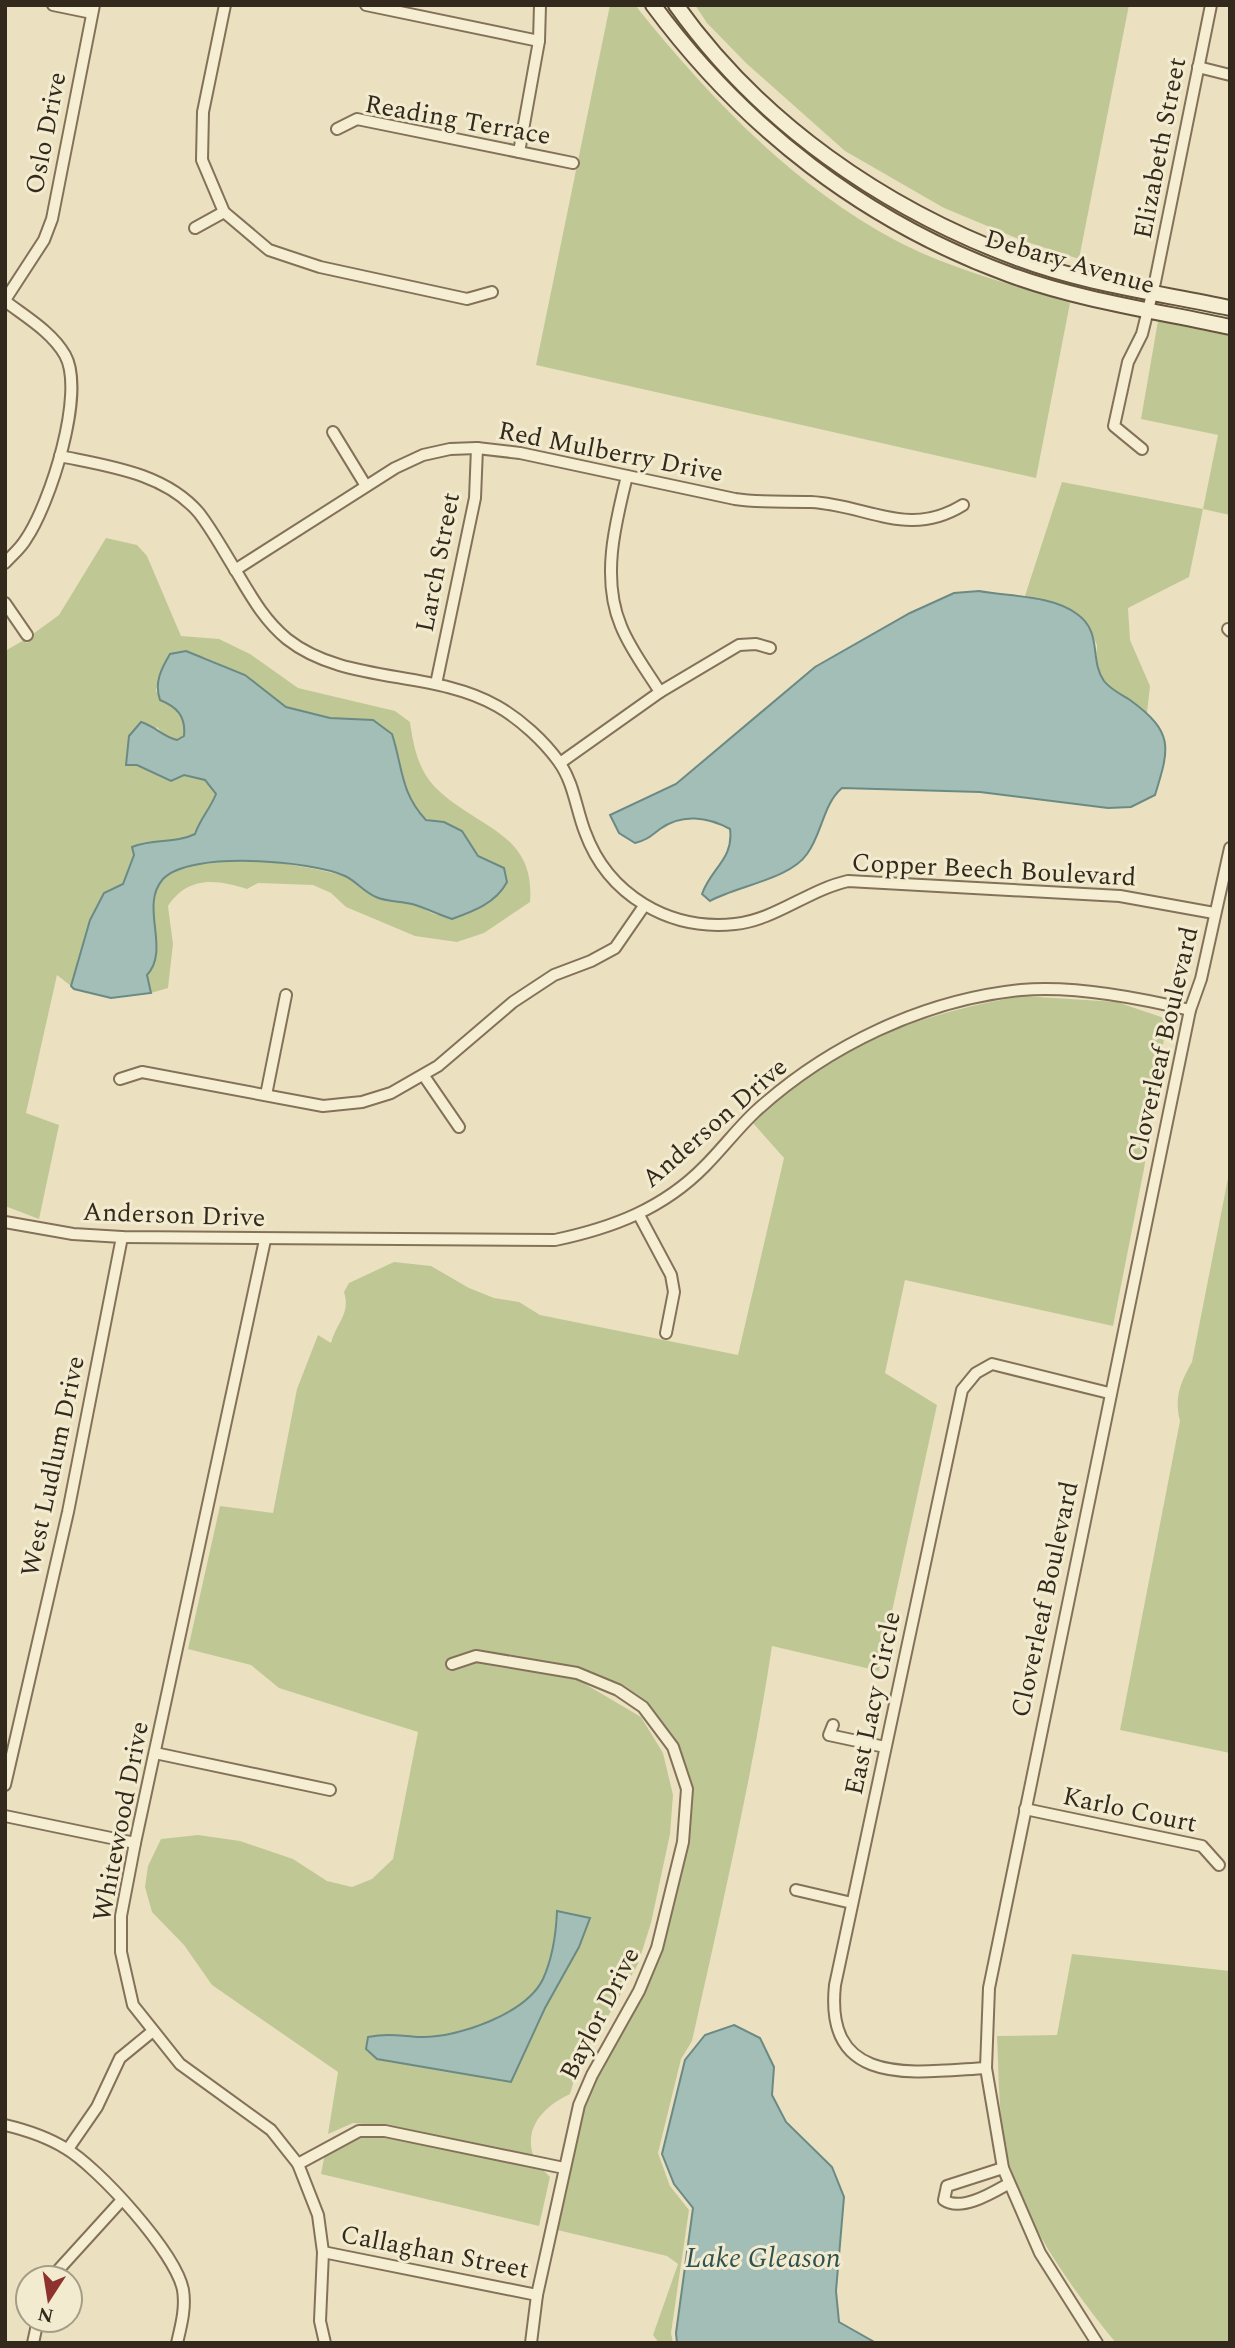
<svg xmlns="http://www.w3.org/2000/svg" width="1235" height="2348" font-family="Spectral,serif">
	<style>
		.green { fill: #bfc895 }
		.water { fill: #a3bdb7; stroke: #6b8a84; stroke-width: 2 }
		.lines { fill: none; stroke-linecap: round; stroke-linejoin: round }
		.street-casing { stroke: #837259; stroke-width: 14 }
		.secondary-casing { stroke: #64533d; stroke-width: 18 }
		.street { stroke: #f6eed3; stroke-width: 10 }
		.secondary { stroke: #f6eed3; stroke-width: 14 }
		.labels { text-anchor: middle; stroke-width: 6; stroke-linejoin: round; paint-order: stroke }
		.street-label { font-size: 26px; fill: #33291d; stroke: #f3ebcf }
		.water-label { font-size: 28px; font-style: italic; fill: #2d5252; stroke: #f3ebcf }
	</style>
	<rect width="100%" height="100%" fill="#ebe1c0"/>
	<!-- green -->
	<g class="green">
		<path d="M610 5H635C708 96 791 184 895 240 949 269 1012 284 1070 303L1036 478 536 365Z"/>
		<polygon points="695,5 1129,5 1079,259 1021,240 944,208 845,151 747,64 707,23"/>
		<polygon points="1158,321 1230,336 1230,515 1203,509 1189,577 1128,608 1130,640 1150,686 1147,713 1105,683 1096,666 1097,645 1088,625 1024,599 1062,482 1203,509 1218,435 1141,419"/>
		<path d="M106 538 137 545 147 556 181 636 219 639 250 654 298 688 395 711 410 722C413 744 418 769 434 786 474 828 536 831 530 902L484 933 457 942 415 936 346 907 331 893 313 885 258 883 247 889C216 879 188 876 168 906L173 944 168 988 151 993 146 975C172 950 138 906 164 879 196 845 299 864 341 875 354 879 364 893 377 898 389 902 402 901 414 904 422 907 430 914 438 915 454 916 477 910 489 901 481 867 480 842 446 824 438 819 429 823 422 815 400 790 401 763 392 734L373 721 330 718 286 707 245 675 204 657 163 666 156 690 160 700C177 707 186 716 184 736L177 740 167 738 157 727 126 765H137L171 781 184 775 205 780 216 794C210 809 200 819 195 834L182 841 132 847 134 855 123 885 104 893 90 920 71 986 57 975 26 1113 59 1125 39 1219 5 1206V651L24 640 27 643 34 636 33 634 59 615Z"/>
		<path d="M1023 996 1117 1002 1167 1019 1144 1169 1113 1326 905 1280 885 1373 937 1405 879 1671 772 1646C752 1779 721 1910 692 2041L681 2059 658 2153 670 2186 689 2210 671 2333 673 2343H659L653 2335 678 2264 667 2256 549 2228 585 2076 647 1968 680 1836 684 1794 672 1749 625 1692 578 1667 477 1650 446 1661 449 1671 476 1662 575 1678 641 1717 663 1753 673 1795 670 1834 651 1923 638 1964 577 2070 570 2094C545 2106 524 2126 533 2155L386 2126 353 2123 328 2134 338 2072 212 1985 184 1945 152 1912 145 1887 148 1866 161 1839 198 1835 240 1841 293 1859 327 1881 352 1887 372 1879 393 1859 418 1732 279 1688 251 1665 188 1649 220 1506 273 1513 297 1389 318 1335 331 1343C336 1323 351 1314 344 1292L349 1283 394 1262 431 1266 469 1288 494 1298 519 1302 540 1315 738 1355 784 1158 753 1123C822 1047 925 1012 1023 996Z"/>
		<path d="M1230 1168V1753L1120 1730 1180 1421C1174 1398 1180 1383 1192 1362Z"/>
		<path d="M1072 1954 1230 1971V2343H1116C1074 2292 1024 2223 1008 2159 998 2120 999 2076 997 2036L1057 2035Z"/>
		<polygon points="353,2134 384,2137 542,2169 550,2177 539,2226 321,2174 326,2148"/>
	</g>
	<!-- water -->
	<g class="water">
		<path d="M979 591C1011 597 1051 595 1077 614 1103 632 1089 660 1104 681 1110 689 1122 695 1130 700 1174 732 1170 747 1155 795L1131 807 1108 808 980 792 842 788C823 804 822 834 807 854 790 879 737 886 710 901L702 894C711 868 734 859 730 829 708 817 682 813 660 829 651 836 647 840 635 843L619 833 610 815 676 784 815 667 910 613 954 593Z"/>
		<path d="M186 651 245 675 286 707 330 718 373 720 392 734C403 768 400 792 426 820L444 822 462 831 478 856 504 868 507 882C496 903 474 911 452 919 439 915 426 908 412 904 401 901 387 902 376 897 364 892 356 881 345 876 312 861 190 850 163 879 139 906 171 949 147 975L151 993 111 998 74 989 71 986 90 920 104 893 123 884 134 855 132 847C153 838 175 844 195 834 200 819 210 809 216 794L205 780 184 775 171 781 137 765H126L129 736 141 722C155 726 163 737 177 740L184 736C186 716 177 707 160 700 154 683 161 669 170 654Z"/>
		<path d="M557 1911 590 1918 579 1947 545 2008 511 2082 377 2059 366 2049 368 2037C389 2033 400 2036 421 2037 457 2038 526 2014 543 1979 553 1957 556 1935 557 1911Z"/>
		<polygon points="734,2025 760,2038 774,2067 772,2095 786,2122 832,2167 844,2197 836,2291 839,2322 876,2343 677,2343 676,2333 693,2208 674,2184 662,2154 685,2060 705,2035"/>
	</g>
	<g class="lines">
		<defs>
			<g id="street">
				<polyline points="53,5 92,13"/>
				<polyline points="225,5 203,112 202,160 224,212 269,250 320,267 467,299 492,292"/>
				<polyline points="366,5 539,41"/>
				<polyline points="1198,67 1230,75"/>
				<polyline points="337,129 357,119 573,163"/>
				<polyline points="519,152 539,41 540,5"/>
				<polyline points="195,228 224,212"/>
				<polyline points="5,300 44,240 52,219 94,5"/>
				<path d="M5 301C26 317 52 332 65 355 86 392 50 504 26 539 21 548 12 555 5 563"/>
				<polyline points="333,432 366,486"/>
				<polyline points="1142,449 1114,426 1128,362 1142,334 1155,282 1211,5"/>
				<path d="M60 456C108 466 165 473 199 513 213 531 224 552 236 571 251 596 264 620 287 639 345 685 432 669 497 706 520 719 544 741 559 762 574 783 576 809 585 832 608 895 669 931 735 924 775 920 808 890 848 881L1120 896 1214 913"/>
				<path d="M627 476C615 524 601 579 621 626 630 649 647 671 660 692"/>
				<path d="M235 570 395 468 423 455 450 449 477 448 520 453 735 499C761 503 785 501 811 502 868 505 908 539 963 505"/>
				<polyline points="5,603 27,635"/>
				<polyline points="1228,629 1230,631"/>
				<polyline points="436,684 475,498 477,448"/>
				<polyline points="560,763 660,692 739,645 756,644 770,648"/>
				<polyline points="424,1076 459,1127"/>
				<polyline points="120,1079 142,1072 323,1106 362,1102 391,1093 438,1066 513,1002 554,975 591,961 615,948 644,906"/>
				<polyline points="266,1095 286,995"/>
				<polyline points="639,1215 671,1275 674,1292 666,1333"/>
				<path d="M5 1222 73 1234 122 1237 555 1240C612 1228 663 1209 705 1166 722 1149 737 1129 755 1112 827 1046 923 1000 1021 990 1073 985 1140 998 1190 1010"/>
				<polyline points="265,1240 135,1843 121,1916 121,1952 133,2005 180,2064 271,2130 298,2164 318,2215 323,2252 320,2321 325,2343"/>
				<polyline points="452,1664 476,1656 577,1673 618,1690 643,1707 673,1747 687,1789 683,1842 657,1948 639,1991 592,2075 579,2105 537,2295 531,2343"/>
				<polyline points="833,1725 829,1735 885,1747"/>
				<polyline points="155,1753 330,1790"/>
				<polyline points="5,1785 68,1512 122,1237"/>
				<polyline points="1025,1809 1202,1846 1219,1865"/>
				<polyline points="5,1816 135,1843"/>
				<polyline points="796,1890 852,1903"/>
				<path d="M986 2068C915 2072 824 2089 835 1985L962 1390 976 1373 992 1364 1109 1393"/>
				<path d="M5 2125C26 2130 47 2137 65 2148 98 2167 176 2253 183 2290 186 2308 181 2326 177 2343"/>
				<polyline points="68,2149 97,2107 120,2058 153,2031"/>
				<polyline points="298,2164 359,2131 385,2131 564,2168"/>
				<path d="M1003 2168 947 2186 944 2200C961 2212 992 2193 1008 2184"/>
				<polyline points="323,2252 537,2295"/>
				<polyline points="51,2278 121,2201"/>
				<polyline points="33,2343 38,2320"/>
				<polyline points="1097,2343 1040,2253 1003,2168 986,2068 989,1988 1190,1010 1201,979 1230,848"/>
			</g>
			<g id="secondary">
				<path d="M653 5C744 128 864 221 1008 274 1078 300 1156 311 1230 327"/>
				<path d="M676 5C760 123 883 208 1017 258 1085 284 1160 293 1230 308"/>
			</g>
		</defs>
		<!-- street casing -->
		<use href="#street" class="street-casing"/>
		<!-- secondary casing -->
		<use href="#secondary" class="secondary-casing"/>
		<!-- street -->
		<use href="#street" class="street"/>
		<!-- secondary -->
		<use href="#secondary" class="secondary"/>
	</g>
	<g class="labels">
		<!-- street labels -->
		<g class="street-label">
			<text transform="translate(458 119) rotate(10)" y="9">Reading Terrace</text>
			<text transform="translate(45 133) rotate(-79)" y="9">Oslo Drive</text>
			<text transform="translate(1159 148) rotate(-79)" y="9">Elizabeth Street</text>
			<text transform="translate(1070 261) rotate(16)" y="9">Debary Avenue</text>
			<text transform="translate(611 451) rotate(11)" y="9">Red Mulberry Drive</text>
			<text transform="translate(437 562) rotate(-79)" y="9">Larch Street</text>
			<text transform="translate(994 869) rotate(3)" y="9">Copper Beech Boulevard</text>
			<text transform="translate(1162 1044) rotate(-77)" y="9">Cloverleaf Boulevard</text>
			<text transform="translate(714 1122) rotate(-41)" y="9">Anderson Drive</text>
			<text transform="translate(174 1214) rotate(2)" y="9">Anderson Drive</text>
			<text transform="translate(52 1466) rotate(-78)" y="9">West Ludlum Drive</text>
			<text transform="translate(1044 1599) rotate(-78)" y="9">Cloverleaf Boulevard</text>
			<text transform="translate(872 1703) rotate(-78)" y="9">East Lacy Circle</text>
			<text transform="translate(1130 1809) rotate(12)" y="9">Karlo Court</text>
			<text transform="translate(120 1821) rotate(-79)" y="9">Whitewood Drive</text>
			<text transform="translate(599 2013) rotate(-63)" y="9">Baylor Drive</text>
			<text transform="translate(435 2251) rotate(11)" y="9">Callaghan Street</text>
		</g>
		<!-- water labels -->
		<g class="water-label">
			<text x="763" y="2267">Lake Gleason</text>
		</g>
	</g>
	<!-- border -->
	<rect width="1235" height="2348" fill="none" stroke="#33291d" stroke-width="14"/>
	<!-- north arrow -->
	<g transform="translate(49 2299) rotate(192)"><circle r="33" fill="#f3ebcf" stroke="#a69d88" stroke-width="2"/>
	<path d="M0-5L12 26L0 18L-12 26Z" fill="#8e322d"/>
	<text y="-10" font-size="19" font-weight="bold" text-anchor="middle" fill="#33291d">N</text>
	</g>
</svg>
